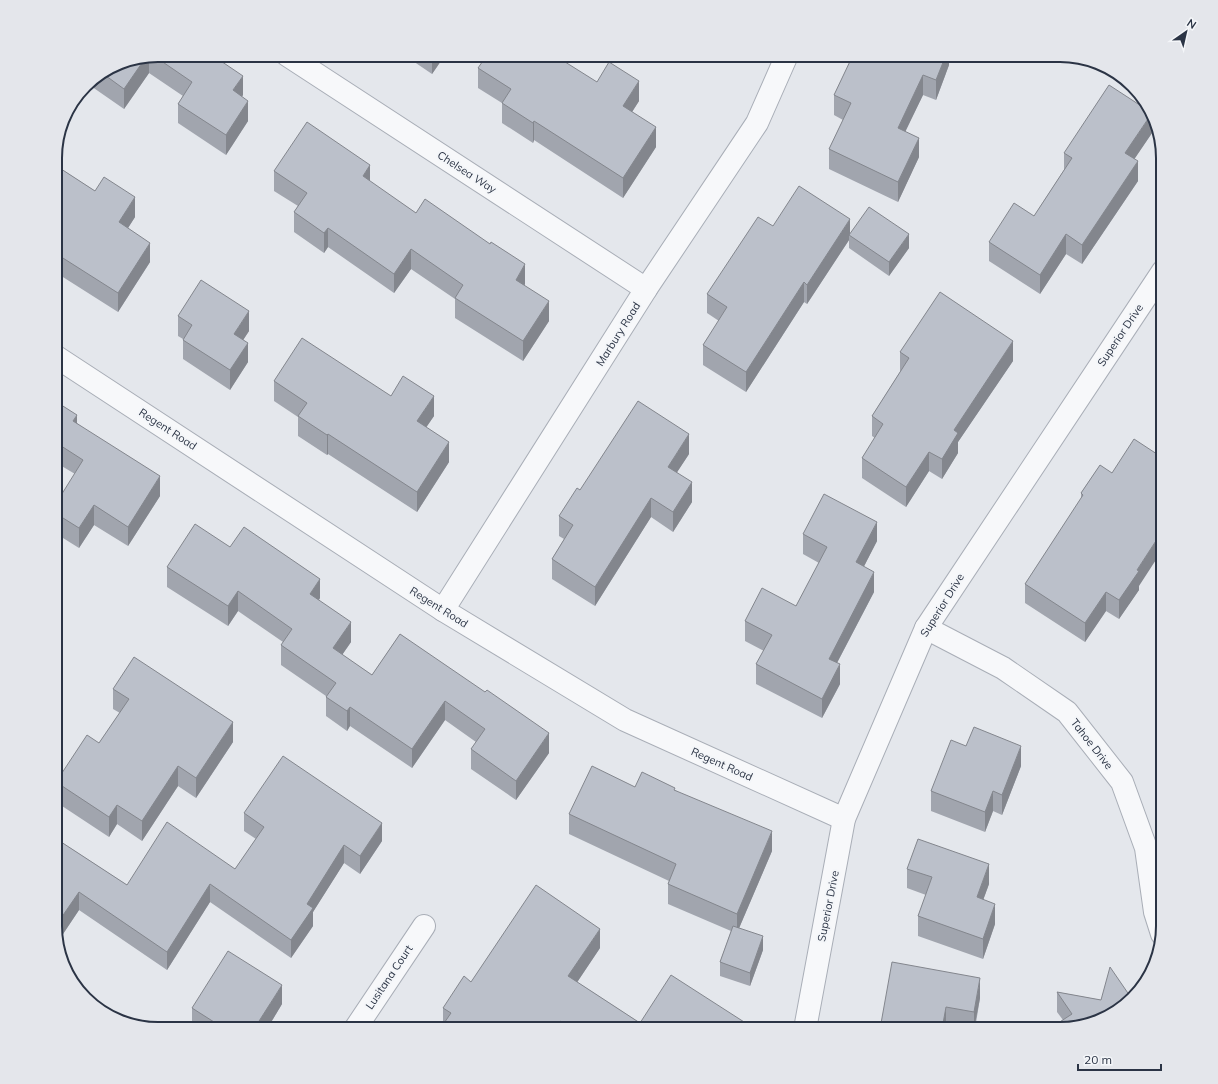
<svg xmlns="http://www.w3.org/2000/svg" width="1218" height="1084" font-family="Mulish,sans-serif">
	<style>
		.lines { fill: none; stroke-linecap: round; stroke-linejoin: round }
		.minor-casing { stroke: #a9aeb7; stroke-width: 24 }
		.tertiary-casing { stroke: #a9aeb7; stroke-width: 24 }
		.minor { stroke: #f7f8fa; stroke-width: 22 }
		.tertiary { stroke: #f7f8fa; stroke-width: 22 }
		.wall { fill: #a1a5ae }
		.shaded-wall { fill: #83868d }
		.building { fill: #bbc0ca; stroke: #83868d }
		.labels { text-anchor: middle; stroke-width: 4; stroke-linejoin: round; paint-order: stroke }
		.street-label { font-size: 11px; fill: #2b3445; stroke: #f4f6f9 }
		.rim { fill: none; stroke: #2b3445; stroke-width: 2 }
	</style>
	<rect width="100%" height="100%" fill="#e4e7ec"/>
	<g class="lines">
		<defs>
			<g id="minor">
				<polyline points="287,55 646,289"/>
				<polyline points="55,356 443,610 625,720 844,819"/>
				<polyline points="443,610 646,289 757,123 787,55"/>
				<polyline points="926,628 1003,668 1067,712 1122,782 1146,848 1155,912 1162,934"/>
				<polyline points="355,1029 424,926"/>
			</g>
			<polyline id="tertiary" points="805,1029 844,819 926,628 1163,271"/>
		</defs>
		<!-- minor casing -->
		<use href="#minor" class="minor-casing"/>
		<!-- tertiary casing -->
		<use href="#tertiary" class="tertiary-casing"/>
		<!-- minor -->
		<use href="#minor" class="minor"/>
		<!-- tertiary -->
		<use href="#tertiary" class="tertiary"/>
	</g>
	<!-- wall -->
	<g class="wall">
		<polygon points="158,55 243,95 242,96 248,121 226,155 178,123 178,104 183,96 149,73 124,109 88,84 90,81 119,63"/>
		<polygon points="407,55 445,55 432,74 407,57"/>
		<polygon points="852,55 949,55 949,65 936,100 923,95 905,131 919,157 898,202 829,169 829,149 843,120 834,115 834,95 852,58"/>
		<polygon points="478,68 597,82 639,101 632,112 656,147 623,198 534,140 533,143 502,123 502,103 478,88"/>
		<polygon points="1152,133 1134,159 1138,181 1082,264 1066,254 1040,294 989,261 989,242 1034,216 1064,170 1064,153"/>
		<polygon points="55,165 135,217 128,228 150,262 118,312 55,272"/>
		<polygon points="274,171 370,182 416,213 525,284 524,286 549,321 523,361 455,318 455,299 411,269 394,293 328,247 324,253 294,232 294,212 298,206 274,191"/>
		<polygon points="773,226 850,234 909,248 889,276 849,248 849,240 807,304 804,302 746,392 703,365 703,345 719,321 707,313 707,294"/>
		<polygon points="178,316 249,331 243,340 248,362 230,390 183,359 183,339 178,336"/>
		<polygon points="900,352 1013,361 958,442 958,453 942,479 929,471 906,507 862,478 862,458 875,438 872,436 872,416 900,372"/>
		<polygon points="1163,372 1163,401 1158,398 1158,378"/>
		<polygon points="274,381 391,396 434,416 426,427 449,462 417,512 328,454 327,455 298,436 298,417 274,401"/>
		<polygon points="55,401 77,423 160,496 128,546 94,525 79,548 55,533 55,505 75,474 55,462"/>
		<polygon points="689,454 677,472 692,502 673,532 651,517 595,606 552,579 552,559 564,539 559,536 559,516 580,490"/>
		<polygon points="1100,465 1139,586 1139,590 1119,619 1106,611 1085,642 1025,603 1025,584 1081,499 1081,493"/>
		<polygon points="803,534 877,541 864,566 874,592 837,663 840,684 822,718 756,684 756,664 764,651 745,641 745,621 796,606 819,563 803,554"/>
		<polygon points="230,547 320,598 319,600 351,642 342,655 372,675 400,634 549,753 516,800 471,769 471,749 476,742 445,720 412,768 350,726 347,731 326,716 326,696 281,665 281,645 283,642 238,611 228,626 167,587 167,567"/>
		<polygon points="113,689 233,742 196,798 178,786 142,841 117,824 109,837 56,802 56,782 99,743 120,713 113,709"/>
		<rect x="1162" y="692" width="1" height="20"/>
		<polygon points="966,746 1021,766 1002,815 993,811 985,832 931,811 931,791"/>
		<polygon points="635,787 675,790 772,851 739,928 763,950 750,986 720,976 720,962 731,931 668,904 668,884 669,881 569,834 569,814"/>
		<polygon points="244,813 382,841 360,874 344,863 313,912 313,926 291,958 210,902 167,970 79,910 59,940 56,938 55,933 55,838 127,885 235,869 256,839 244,831"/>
		<polygon points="907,869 989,884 983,900 995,924 983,959 918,936 918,916 926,895 907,888"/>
		<polygon points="600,948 577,982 640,1023 755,1029 440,1029 443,1025 443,1008 471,982"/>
		<polygon points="892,962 980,998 975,1029 959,1029 946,1027"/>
		<polygon points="1057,992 1101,1000 1063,1020 1057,1012"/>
		<polygon points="282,1004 267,1029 194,1029 192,1028 192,1008"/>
	</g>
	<!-- shaded-wall -->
	<g class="shaded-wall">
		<polygon points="432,55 445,55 432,74"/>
		<polygon points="946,55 949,55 949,65 936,100 936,80"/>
		<polygon points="146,57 149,57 149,73 124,109 124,89"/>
		<polygon points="923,75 923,95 898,147 898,128"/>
		<polygon points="243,76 243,95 233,110 233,90"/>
		<polygon points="639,81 639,101 623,126 623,106"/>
		<polygon points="248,101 248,121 226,155 226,135"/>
		<polygon points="1152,113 1152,133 1125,173 1125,153"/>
		<polygon points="534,121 534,140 533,143 533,123"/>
		<polygon points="656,127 656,147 623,198 623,178"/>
		<polygon points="919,138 919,157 898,202 898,182"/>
		<polygon points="1138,161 1138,181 1082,264 1082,245"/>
		<polygon points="370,165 370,184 363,176"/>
		<polygon points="135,197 135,217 119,242 119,222"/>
		<polygon points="850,219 850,235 849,235 849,240 807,304 807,285"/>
		<polygon points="328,228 328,247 324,253 324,233"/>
		<polygon points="909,234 909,248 889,276 889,262"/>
		<polygon points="1066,234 1066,254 1040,294 1040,275"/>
		<polygon points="150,243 150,262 118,312 118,293"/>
		<polygon points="411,249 411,269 394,293 394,274"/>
		<polygon points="525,264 525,284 516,300 516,280"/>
		<polygon points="804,282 804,302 746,392 746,372"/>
		<polygon points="549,301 549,321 523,361 523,341"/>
		<polygon points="249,311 249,331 234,354 234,334"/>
		<polygon points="1013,341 1013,361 958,442 958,453 942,479 942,459 954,430"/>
		<polygon points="248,343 248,362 230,390 230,370"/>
		<polygon points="434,396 434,416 417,441 417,421"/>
		<polygon points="77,415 77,434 73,421"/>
		<polygon points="328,434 328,454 327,455 327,435"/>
		<polygon points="689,434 689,454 668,486 668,467"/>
		<polygon points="449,442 449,462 417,512 417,492"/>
		<polygon points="929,452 929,471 906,507 906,487"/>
		<polygon points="160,476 160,496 128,546 128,527"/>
		<polygon points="692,482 692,502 673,532 673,512"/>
		<polygon points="651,498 651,517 595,606 595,587"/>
		<polygon points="94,505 94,525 79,548 79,528"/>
		<polygon points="877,522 877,541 856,582 856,562"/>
		<polygon points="1163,530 1163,549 1139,586 1139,590 1119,619 1119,600 1137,570"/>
		<polygon points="874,572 874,592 829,678 829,659"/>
		<polygon points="320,579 320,598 310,613 310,594"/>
		<polygon points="238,591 238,611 228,626 228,606"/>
		<polygon points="1106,592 1106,611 1085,642 1085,623"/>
		<polygon points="351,622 351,642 333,668 333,648"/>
		<polygon points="840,664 840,684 822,718 822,699"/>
		<polygon points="445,701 445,720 412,768 412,749"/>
		<polygon points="350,707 350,726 347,731 347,711"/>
		<polygon points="233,722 233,742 196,798 196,778"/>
		<polygon points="549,733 549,753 516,800 516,781"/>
		<polygon points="1021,746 1021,766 1002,815 1002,795"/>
		<polygon points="178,766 178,786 142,841 142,821"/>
		<polygon points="993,791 993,811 985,832 985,812"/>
		<polygon points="117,805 117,824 109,837 109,817"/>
		<polygon points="382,823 382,841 360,874 360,856"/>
		<polygon points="772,831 772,851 737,933 737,914"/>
		<polygon points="344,845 344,863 313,912 313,926 291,958 291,940 307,904"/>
		<polygon points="989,864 989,884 977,917 977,897"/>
		<polygon points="210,884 210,902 167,970 167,952"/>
		<polygon points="79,892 79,910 59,940 59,921"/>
		<polygon points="995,904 995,924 983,959 983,939"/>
		<polygon points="600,929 600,948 568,996 568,976"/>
		<polygon points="763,936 763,950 750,986 750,973"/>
		<polygon points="980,978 980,998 974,1029 974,1012"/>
		<polygon points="282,985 282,1004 267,1029 254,1029"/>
		<polygon points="946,1007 946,1027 945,1029 942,1029"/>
		<polygon points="560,1021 560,1029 555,1029"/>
	</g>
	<!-- building -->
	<g class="building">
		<polygon points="158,55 212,55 243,76 233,90 248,101 226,135 178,104 192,82 154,56"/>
		<polygon points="487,55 554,55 597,82 609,62 639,81 623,106 656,127 623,178 534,121 533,123 502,103 511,89 478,68"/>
		<polygon points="853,55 946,55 936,80 923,75 898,128 919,138 898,182 829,149 851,103 834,95"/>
		<polygon points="146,57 124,89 102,73 119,63"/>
		<polygon points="1109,85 1152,113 1125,153 1138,161 1082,245 1066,234 1040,275 989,242 1014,203 1034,216 1072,158 1064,153"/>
		<polygon points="307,122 370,165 363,176 416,213 425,199 490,244 491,242 525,264 516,280 549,301 523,341 455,298 463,285 411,249 394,274 328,228 324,233 294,212 307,193 274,171"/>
		<polygon points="55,165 95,191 104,177 135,197 119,222 150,243 118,293 55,253"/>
		<polygon points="799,186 850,219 807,285 804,282 746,372 703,345 727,307 707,294 758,217 773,226"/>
		<polygon points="869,207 909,234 889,262 849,235"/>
		<polygon points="201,280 249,311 234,334 248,343 230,370 183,340 192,325 178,316"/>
		<polygon points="940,292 1013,341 954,430 958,433 942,459 929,452 906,487 862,458 883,424 872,416 909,358 900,352"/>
		<polygon points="302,338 391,396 403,376 434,396 417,421 449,442 417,492 328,434 327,435 298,416 307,403 274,381"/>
		<polygon points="1163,372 1163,382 1158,378"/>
		<polygon points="55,401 77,415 73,421 160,476 128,527 94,505 79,528 55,513 55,505 83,460 55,442"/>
		<polygon points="638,401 689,434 668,467 692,482 673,512 651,498 595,587 552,559 573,525 559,516 577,488 580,490"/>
		<polygon points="1134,439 1163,458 1163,530 1137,570 1139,571 1119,600 1106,592 1085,623 1025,584 1083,495 1081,493 1100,465 1112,473"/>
		<polygon points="824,494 877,522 856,562 874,572 829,659 840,664 822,699 756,664 772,635 745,621 762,588 796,606 827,547 803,534"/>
		<polygon points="195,524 230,547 244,527 320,579 310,594 351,622 333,648 372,675 400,634 485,692 487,690 549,733 516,781 471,749 485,729 445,701 412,749 350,707 347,711 326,697 336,683 281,645 292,629 238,591 228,606 167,567"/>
		<polygon points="134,657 233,722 196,778 178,766 142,821 117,805 109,817 56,782 87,735 99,743 129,699 113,689"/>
		<polygon points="974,727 1021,746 1002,795 993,791 985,812 931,791 951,740 966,746"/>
		<polygon points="283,756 382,823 360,856 344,845 307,904 313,908 291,940 210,884 167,952 79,892 59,921 55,919 55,838 127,885 167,822 235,869 264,827 244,813"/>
		<polygon points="592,766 635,787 642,772 675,788 674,790 772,831 737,914 668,884 676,864 569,814"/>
		<polygon points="918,839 989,864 977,897 995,904 983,939 918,916 932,877 907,869"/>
		<polygon points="536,885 600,929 568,976 640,1023 671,975 755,1029 571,1029 560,1021 555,1029 440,1029 451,1013 443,1008 464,976 471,982"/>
		<polygon points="733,926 763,936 750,973 720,962"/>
		<polygon points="228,951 282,985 254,1029 225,1029 192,1008"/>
		<polygon points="892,962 980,978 974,1012 946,1007 942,1029 880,1029"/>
		<polygon points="1110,967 1132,999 1100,1021 1060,1029 1049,1029 1072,1014 1057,992 1101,1000"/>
	</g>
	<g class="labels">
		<!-- street labels -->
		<g class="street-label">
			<text transform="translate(467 172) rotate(33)" y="4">Chelsea Way</text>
			<text transform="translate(618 334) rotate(-58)" y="4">Marbury Road</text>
			<text transform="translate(1120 335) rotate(-56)" y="4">Superior Drive</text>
			<text transform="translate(168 429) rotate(33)" y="4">Regent Road</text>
			<text transform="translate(942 605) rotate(-58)" y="4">Superior Drive</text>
			<text transform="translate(439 607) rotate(32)" y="4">Regent Road</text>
			<text transform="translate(1092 744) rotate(52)" y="4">Tahoe Drive</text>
			<text transform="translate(722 764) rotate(24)" y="4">Regent Road</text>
			<text transform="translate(828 906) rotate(-79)" y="4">Superior Drive</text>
			<text transform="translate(389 977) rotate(-56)" y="4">Lusitana Court</text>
		</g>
	</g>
	<!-- crop -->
	<path d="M0 0H1218V1084H0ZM158 62H1060A96 96 0 0 1 1156 158V926A96 96 0 0 1 1060 1022H158A96 96 0 0 1 62 926V158A96 96 0 0 1 158 62Z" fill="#e4e6eb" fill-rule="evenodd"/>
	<path class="rim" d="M158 62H1060A96 96 0 0 1 1156 158V926A96 96 0 0 1 1060 1022H158A96 96 0 0 1 62 926V158A96 96 0 0 1 158 62Z"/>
	<!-- north arrow -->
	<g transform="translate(1186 32) rotate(34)" stroke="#f4f6f9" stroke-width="3" paint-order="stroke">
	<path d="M0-3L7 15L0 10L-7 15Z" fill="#2b3445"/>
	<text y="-6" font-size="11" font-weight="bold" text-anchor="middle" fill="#2b3445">N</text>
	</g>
	<!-- scale -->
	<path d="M1078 1064v6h83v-6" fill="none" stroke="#2b3445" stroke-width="2"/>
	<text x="1084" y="1064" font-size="12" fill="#2b3445" stroke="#f4f6f9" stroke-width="3" paint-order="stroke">20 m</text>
</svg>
